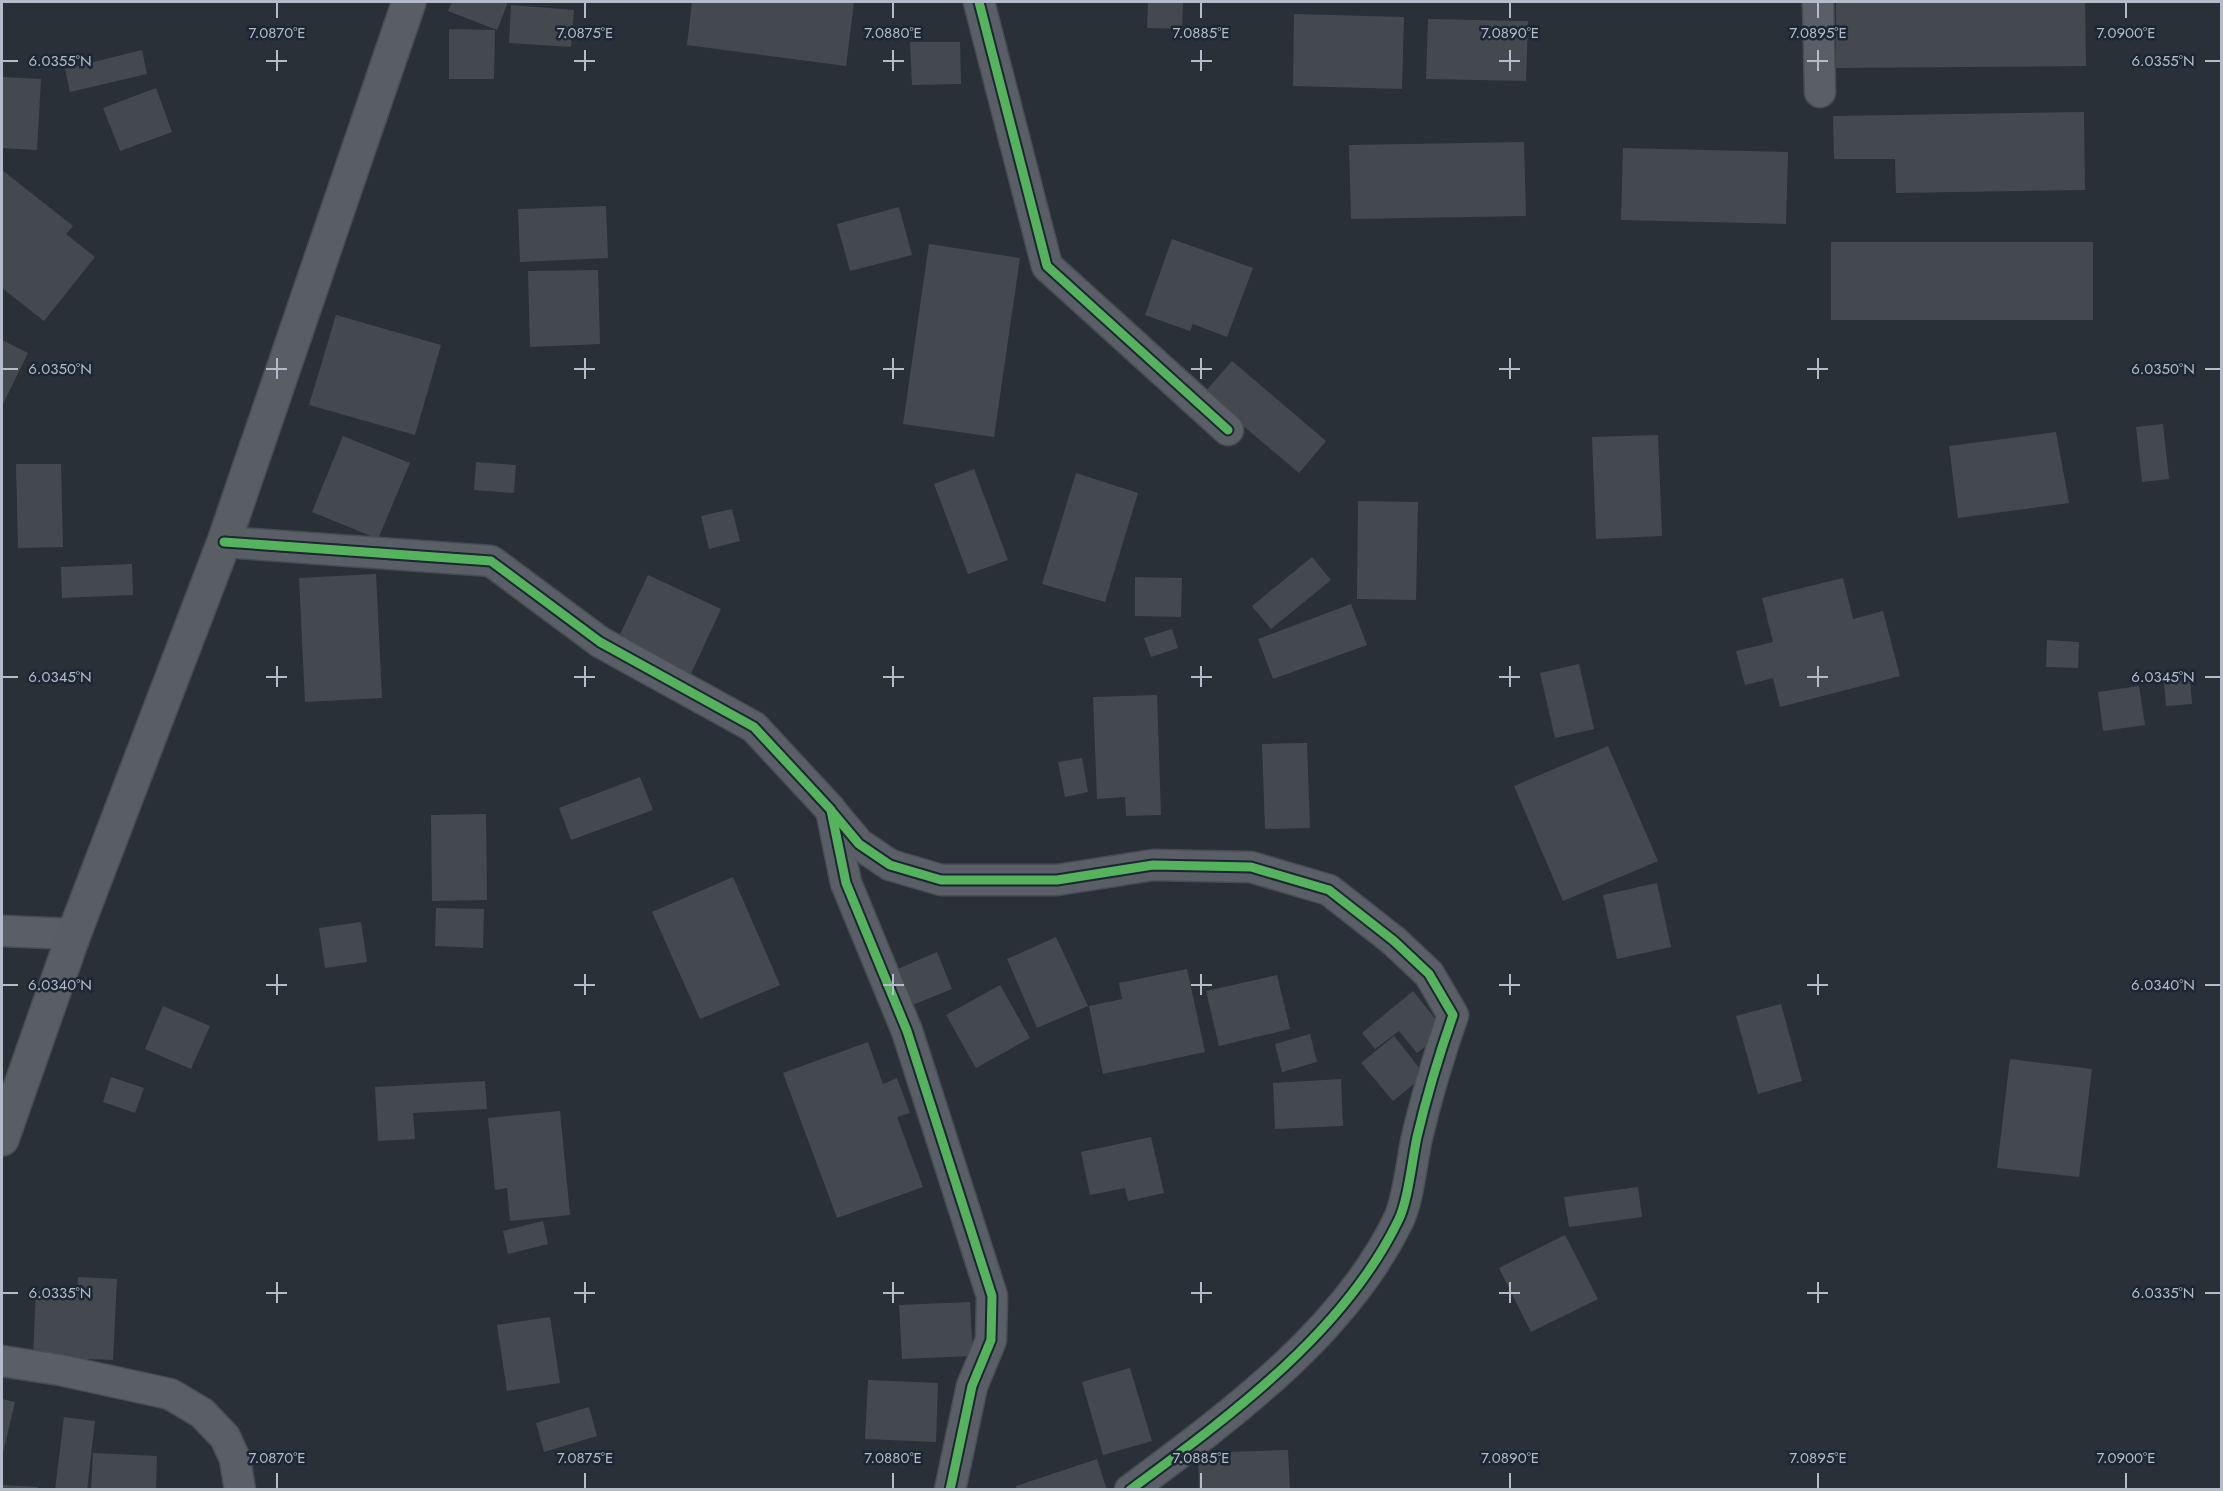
<svg xmlns="http://www.w3.org/2000/svg" width="2223" height="1491" font-family="Jost,sans-serif">
	<style>
		.building { fill: #444950 }
		.lines { fill: none; stroke-linecap: round; stroke-linejoin: round }
		.minor-casing { stroke: #484c53; stroke-width: 33 }
		.secondary-casing { stroke: #484c53; stroke-width: 36 }
		.minor { stroke: #5a5e66; stroke-width: 30 }
		.secondary { stroke: #595d64; stroke-width: 33 }
		.cycleway-casing { stroke: #1d2633; stroke-width: 13 }
		.cycleway { stroke: #56b35d; stroke-width: 9 }
		.ticks { fill: none; stroke: #b4bcc9; stroke-width: 2 }
		.ticks-label { font-size: 15px; text-anchor: middle; fill: #b4bcc9; stroke: #1d2633; stroke-width: 5; stroke-linejoin: round; paint-order: stroke }
	</style>
	<rect width="100%" height="100%" fill="#2a3038"/>
	<!-- building -->
	<g class="building">
		<polygon points="452,2 508,2 497,30 448,11"/>
		<polygon points="692,2 854,2 846,66 687,45"/>
		<polygon points="1148,2 1183,2 1182,29 1147,28"/>
		<polygon points="1836,2 2085,2 2086,66 1836,68"/>
		<polygon points="511,5 574,10 571,47 509,43"/>
		<polygon points="1294,14 1404,17 1402,89 1293,86"/>
		<polygon points="1428,19 1528,21 1526,81 1426,79"/>
		<polygon points="449,29 495,30 494,79 449,79"/>
		<polygon points="910,42 960,42 961,84 912,85"/>
		<polygon points="142,50 147,74 70,92 65,69"/>
		<polygon points="2,77 41,79 37,150 2,148"/>
		<polygon points="156,88 172,132 120,151 103,108"/>
		<polygon points="2084,112 2085,190 1896,193 1895,159 1834,159 1833,116"/>
		<polygon points="1524,142 1526,216 1351,219 1349,145"/>
		<polygon points="1623,148 1788,152 1786,224 1621,220"/>
		<polygon points="2,170 73,226 66,234 95,257 44,321 2,288"/>
		<polygon points="606,206 608,258 520,262 518,209"/>
		<polygon points="899,207 912,255 850,271 837,224"/>
		<polygon points="1172,239 1253,268 1227,337 1193,324 1190,331 1145,315"/>
		<rect x="1831" y="242" width="262" height="78"/>
		<polygon points="929,244 1020,258 994,437 903,424"/>
		<polygon points="598,270 600,344 530,347 528,271"/>
		<polygon points="336,315 441,345 415,435 309,405"/>
		<polygon points="2,340 28,353 2,406"/>
		<polygon points="1232,361 1326,441 1299,473 1204,393"/>
		<polygon points="2163,424 2169,479 2142,482 2136,427"/>
		<polygon points="2056,432 2069,503 1958,518 1949,446"/>
		<polygon points="1658,435 1662,536 1596,539 1592,437"/>
		<polygon points="343,436 410,463 378,539 312,512"/>
		<polygon points="476,462 516,465 514,493 474,490"/>
		<polygon points="16,464 61,464 63,547 18,548"/>
		<polygon points="974,469 1008,560 968,574 934,484"/>
		<polygon points="1076,473 1138,493 1105,602 1042,584"/>
		<polygon points="1358,501 1418,502 1416,600 1357,599"/>
		<polygon points="732,509 740,541 709,549 701,516"/>
		<polygon points="1312,557 1331,580 1271,629 1252,606"/>
		<polygon points="132,564 133,595 62,598 61,567"/>
		<polygon points="376,574 382,698 305,702 299,578"/>
		<polygon points="648,575 721,609 689,678 616,643"/>
		<polygon points="1135,577 1182,578 1181,617 1135,616"/>
		<polygon points="1843,578 1853,619 1883,611 1900,676 1780,707 1773,678 1745,685 1736,651 1773,642 1762,598"/>
		<polygon points="1351,604 1367,645 1273,679 1258,639"/>
		<polygon points="1172,629 1178,648 1151,657 1144,638"/>
		<polygon points="2047,640 2079,642 2078,668 2046,667"/>
		<polygon points="1579,664 1594,729 1555,738 1540,673"/>
		<polygon points="2190,680 2192,704 2166,706 2164,682"/>
		<polygon points="2139,686 2145,725 2103,731 2098,692"/>
		<polygon points="1157,695 1161,815 1126,816 1125,797 1097,799 1093,697"/>
		<polygon points="1307,743 1310,828 1265,829 1262,744"/>
		<polygon points="1608,746 1658,861 1563,901 1514,786"/>
		<polygon points="1082,758 1088,792 1065,797 1058,762"/>
		<polygon points="640,777 653,810 571,840 559,808"/>
		<polygon points="486,814 487,900 432,901 431,815"/>
		<polygon points="733,877 780,985 700,1019 652,912"/>
		<polygon points="1657,883 1671,947 1617,959 1603,895"/>
		<polygon points="436,908 484,909 483,948 435,946"/>
		<polygon points="361,922 367,962 325,968 319,928"/>
		<polygon points="1056,937 1088,1006 1037,1028 1007,959"/>
		<polygon points="937,952 952,989 910,1006 895,970"/>
		<polygon points="1187,969 1205,1052 1103,1074 1089,1006 1122,999 1119,983"/>
		<polygon points="1277,975 1290,1029 1219,1046 1206,991"/>
		<polygon points="1000,985 1030,1038 976,1068 946,1015"/>
		<polygon points="1413,991 1445,1031 1417,1053 1399,1031 1375,1049 1362,1033"/>
		<polygon points="1781,1004 1802,1081 1758,1094 1736,1016"/>
		<polygon points="163,1006 210,1026 191,1069 145,1049"/>
		<polygon points="1310,1034 1317,1062 1282,1072 1275,1044"/>
		<polygon points="1394,1036 1425,1075 1393,1101 1361,1063"/>
		<polygon points="868,1042 883,1084 897,1078 910,1113 897,1117 923,1187 837,1218 783,1073"/>
		<polygon points="2010,1059 2092,1069 2079,1177 1997,1168"/>
		<polygon points="111,1077 144,1088 135,1113 103,1102"/>
		<polygon points="1341,1079 1343,1126 1275,1129 1273,1083"/>
		<polygon points="485,1081 487,1109 413,1113 415,1139 378,1141 375,1087"/>
		<polygon points="560,1111 570,1215 510,1221 507,1188 495,1190 488,1118"/>
		<polygon points="1151,1137 1164,1193 1128,1201 1125,1188 1090,1195 1081,1152"/>
		<polygon points="1638,1187 1642,1217 1569,1227 1564,1197"/>
		<polygon points="543,1221 548,1244 508,1254 503,1231"/>
		<polygon points="1565,1235 1598,1299 1531,1332 1499,1268"/>
		<polygon points="78,1277 117,1279 113,1360 33,1357 36,1291 77,1293"/>
		<polygon points="970,1302 973,1356 902,1359 899,1305"/>
		<polygon points="550,1317 560,1383 507,1391 497,1325"/>
		<polygon points="1130,1368 1152,1441 1103,1455 1082,1382"/>
		<polygon points="868,1380 938,1383 936,1442 865,1439"/>
		<polygon points="2,1399 15,1402 2,1457"/>
		<polygon points="589,1407 597,1436 544,1452 536,1423"/>
		<polygon points="64,1417 95,1421 87,1490 55,1490"/>
		<polygon points="1288,1450 1290,1490 1199,1490 1198,1453"/>
		<polygon points="93,1453 157,1456 156,1490 91,1490"/>
		<polygon points="1097,1459 1107,1490 1017,1490 1016,1486"/>
		<polygon points="2,1485 38,1487 38,1490 2,1490"/>
	</g>
	<g class="lines">
		<defs>
			<g id="minor">
				<polyline points="979,2 1047,266 1228,430"/>
				<polyline points="1818,2 1820,92"/>
				<polyline points="224,542 491,561 600,642 754,727 831,810 846,883 907,1031 992,1296 991,1340 972,1386 950,1490"/>
				<path d="M833 813 859 844 890 865 941 880H1057L1153 865 1251 867 1329 890 1394 941 1429 974 1453 1015C1439 1055 1427 1095 1417 1137 1412 1160 1408 1202 1398 1221 1343 1334 1228 1417 1130 1490"/>
				<polyline points="2,931 74,934"/>
				<polyline points="2,1361 60,1370 170,1394 202,1413 225,1437 235,1459 240,1490"/>
			</g>
			<polyline id="secondary" points="2,1139 74,934 224,542 409,2"/>
		</defs>
		<!-- minor casing -->
		<use href="#minor" class="minor-casing"/>
		<!-- secondary casing -->
		<use href="#secondary" class="secondary-casing"/>
		<!-- minor -->
		<use href="#minor" class="minor"/>
		<!-- secondary -->
		<use href="#secondary" class="secondary"/>
		<defs>
			<g id="cycleway">
				<polyline points="979,2 1047,266 1228,430"/>
				<polyline points="224,542 491,561 600,642 754,727 831,810 846,883 907,1031 992,1296 991,1340 972,1386 950,1490"/>
				<path d="M833 813 859 844 890 865 941 880H1057L1153 865 1251 867 1329 890 1394 941 1429 974 1453 1015C1439 1055 1427 1095 1417 1137 1412 1160 1408 1202 1398 1221 1343 1334 1228 1417 1130 1490"/>
			</g>
		</defs>
		<!-- cycleway casing -->
		<use href="#cycleway" class="cycleway-casing"/>
		<!-- cycleway -->
		<use href="#cycleway" class="cycleway"/>
	</g>
	<!-- ticks -->
	<path class="ticks" d="M277 3V18M585 3V18M893 3V18M1201 3V18M1510 3V18M1818 3V18M2126 3V18M277 50V71M585 50V71M893 50V71M1201 50V71M1510 50V71M1818 50V71M3 61H18M266 61H287M574 61H595M883 61H904M1191 61H1212M1499 61H1520M1807 61H1828M2205 61H2220M277 358V379M585 358V379M893 358V379M1201 358V379M1510 358V379M1818 358V379M3 369H18M266 369H287M574 369H595M883 369H904M1191 369H1212M1499 369H1520M1807 369H1828M2205 369H2220M277 666V687M585 666V687M893 666V687M1201 666V687M1510 666V687M1818 666V687M3 677H18M266 677H287M574 677H595M883 677H904M1191 677H1212M1499 677H1520M1807 677H1828M2205 677H2220M277 974V995M585 974V995M893 974V995M1201 974V995M1510 974V995M1818 974V995M3 985H18M266 985H287M574 985H595M883 985H904M1191 985H1212M1499 985H1520M1807 985H1828M2205 985H2220M277 1282V1303M585 1282V1303M893 1282V1303M1201 1282V1303M1510 1282V1303M1818 1282V1303M3 1293H18M266 1293H287M574 1293H595M883 1293H904M1191 1293H1212M1499 1293H1520M1807 1293H1828M2205 1293H2220M277 1473V1488M585 1473V1488M893 1473V1488M1201 1473V1488M1510 1473V1488M1818 1473V1488M2126 1473V1488"/>
	<g class="ticks-label">
		<text x="277" y="38">7.0870°E</text>
		<text x="585" y="38">7.0875°E</text>
		<text x="893" y="38">7.0880°E</text>
		<text x="1201" y="38">7.0885°E</text>
		<text x="1510" y="38">7.0890°E</text>
		<text x="1818" y="38">7.0895°E</text>
		<text x="2126" y="38">7.0900°E</text>
		<text x="60" y="66">6.0355°N</text>
		<text x="2163" y="66">6.0355°N</text>
		<text x="60" y="374">6.0350°N</text>
		<text x="2163" y="374">6.0350°N</text>
		<text x="60" y="682">6.0345°N</text>
		<text x="2163" y="682">6.0345°N</text>
		<text x="60" y="990">6.0340°N</text>
		<text x="2163" y="990">6.0340°N</text>
		<text x="60" y="1298">6.0335°N</text>
		<text x="2163" y="1298">6.0335°N</text>
		<text x="277" y="1463">7.0870°E</text>
		<text x="585" y="1463">7.0875°E</text>
		<text x="893" y="1463">7.0880°E</text>
		<text x="1201" y="1463">7.0885°E</text>
		<text x="1510" y="1463">7.0890°E</text>
		<text x="1818" y="1463">7.0895°E</text>
		<text x="2126" y="1463">7.0900°E</text>
	</g>
	<!-- border -->
	<rect width="2223" height="1491" fill="none" stroke="#b4bcc9" stroke-width="6"/>
</svg>
